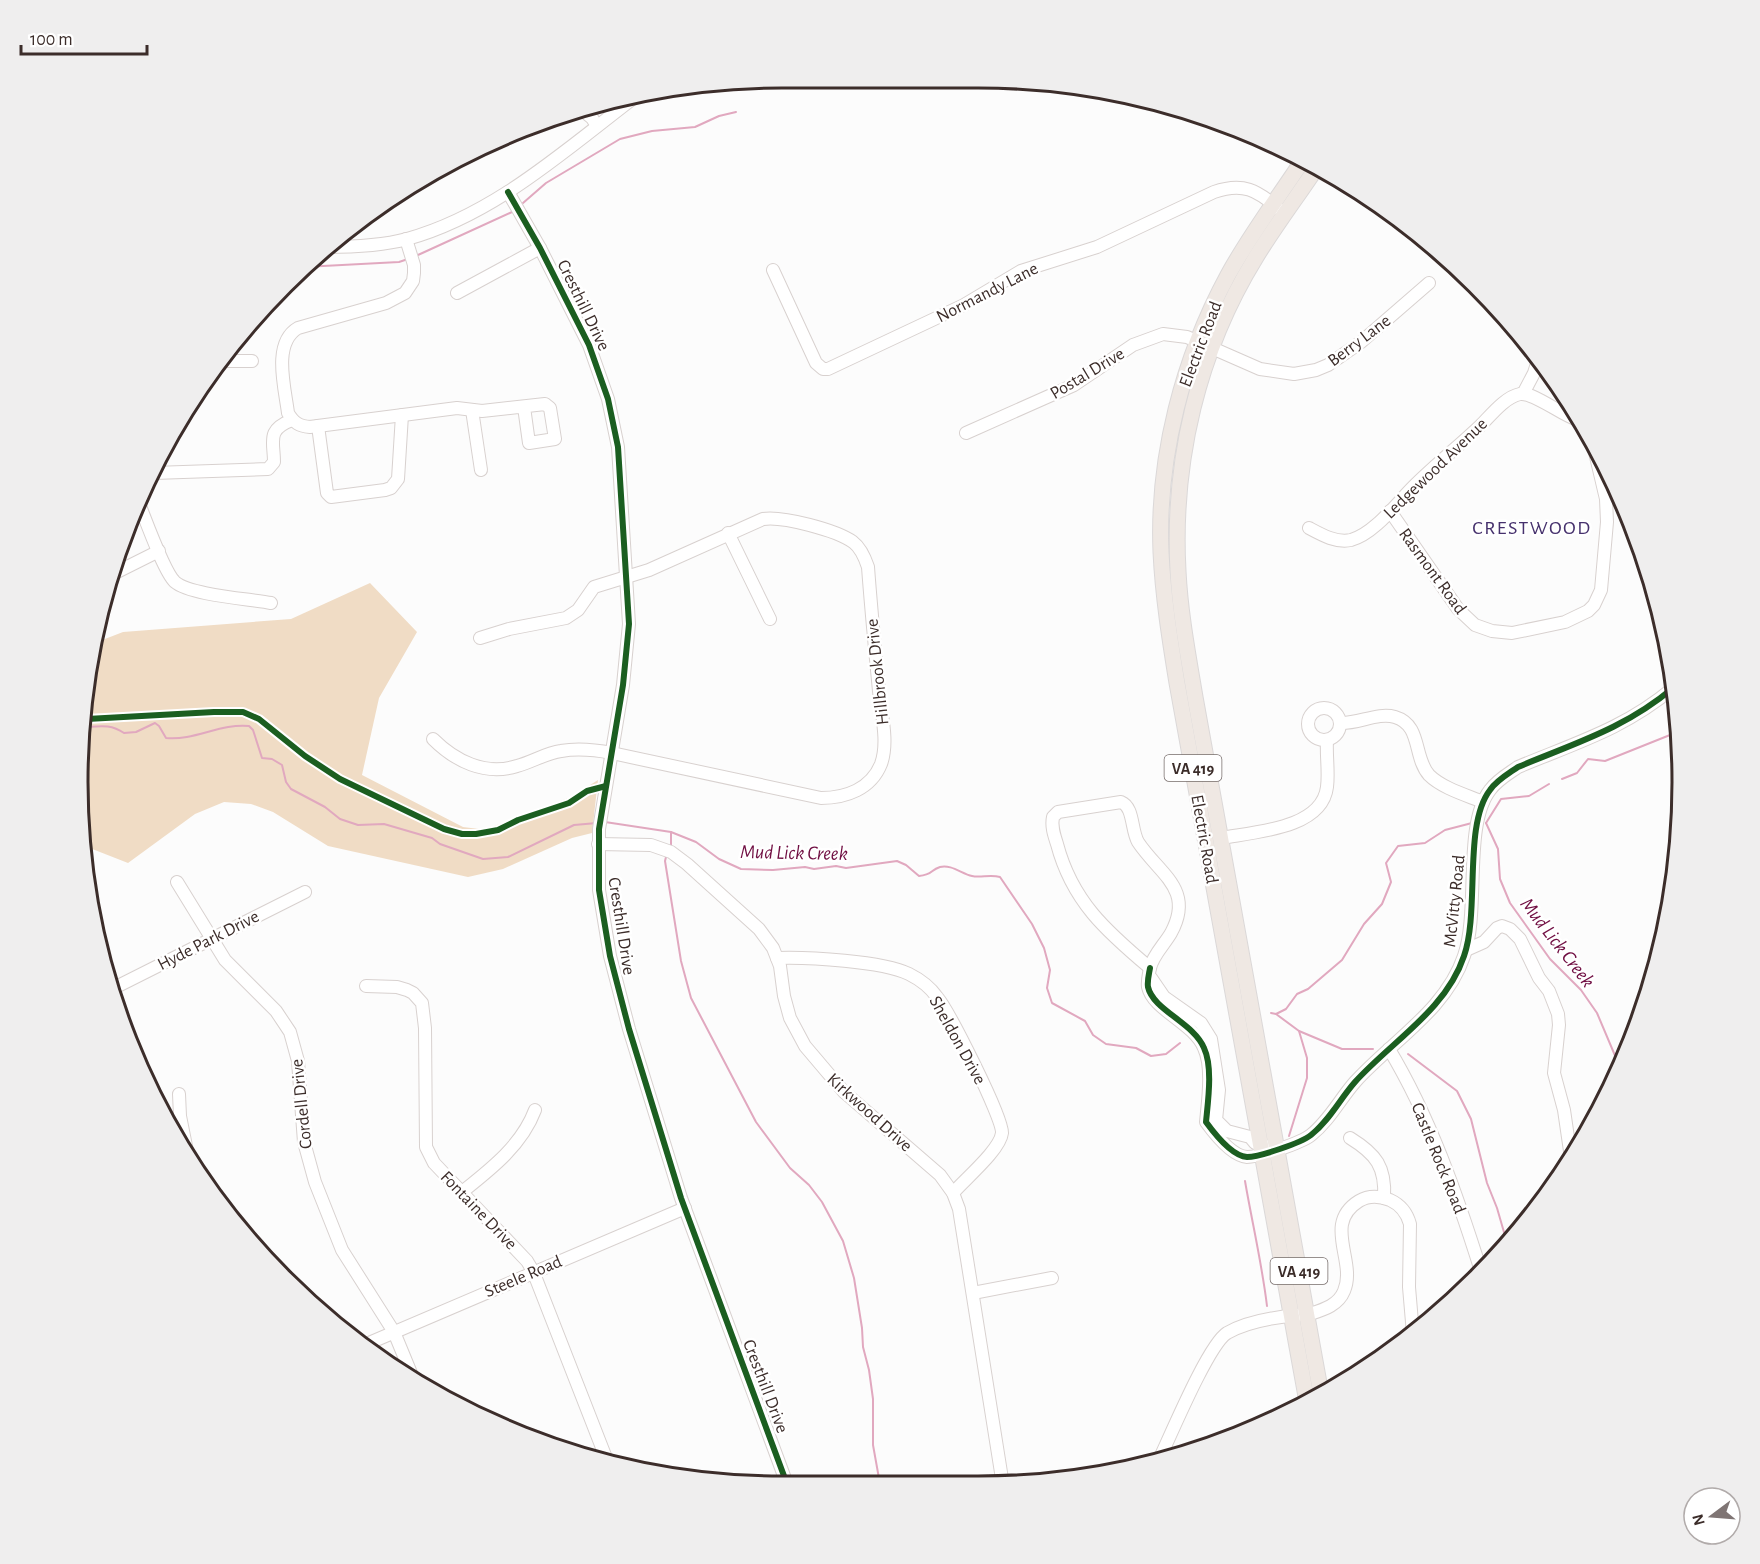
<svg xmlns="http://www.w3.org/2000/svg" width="1760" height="1564" font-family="'Alegreya Sans',sans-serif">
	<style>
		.green { fill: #f0dcc5 }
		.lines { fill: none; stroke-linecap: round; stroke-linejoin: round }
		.stream { stroke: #e1a8bf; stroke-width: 2 }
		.minor-casing { stroke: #d8d1cf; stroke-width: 14 }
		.major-casing { stroke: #dbd8d8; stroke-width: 17 }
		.minor { stroke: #fff; stroke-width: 12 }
		.major { stroke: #efe8e3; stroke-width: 15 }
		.cycleway-casing { stroke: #fff; stroke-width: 10 }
		.cycleway { stroke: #1b5e20; stroke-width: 6 }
		.labels { text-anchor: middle; stroke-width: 5; stroke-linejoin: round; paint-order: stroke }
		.shield { fill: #fff; stroke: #766c6a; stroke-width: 1.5 }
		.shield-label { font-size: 16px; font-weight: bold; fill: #3c2d2a }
		.street-label { font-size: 18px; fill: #3c2d2a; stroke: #fff }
		.neighbourhood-label { font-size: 20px; letter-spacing: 1.5px; fill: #46316d; stroke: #fff }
		.water-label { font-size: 20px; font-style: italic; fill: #700e42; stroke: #fff }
		.rim { fill: none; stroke: #3c2d2a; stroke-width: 3 }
	</style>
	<rect width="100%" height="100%" fill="#fcfcfc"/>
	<!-- green -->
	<polygon class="green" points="370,583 417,632 379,698 362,775 463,827 479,829 494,826 571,797 598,780 592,833 572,838 503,869 468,877 328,846 273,812 251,804 224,802 195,814 128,863 82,845 79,828 92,644 123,632 291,619"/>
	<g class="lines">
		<!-- stream -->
		<g class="stream">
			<polyline points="523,203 546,183 620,139 652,131 695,127 719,116 736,112"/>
			<polyline points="418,255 512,212"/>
			<polyline points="304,267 399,262 405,260"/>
			<path d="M86 727C101 726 111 724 124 733L136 732 155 723 159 726 166 738C194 741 221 723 249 726L253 730 262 758 272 759 282 765 286 782 291 789 325 807 340 819 358 825 384 824 432 838 440 844 483 859 508 857 574 825 597 823"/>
			<polyline points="1562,779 1577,773 1588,759 1605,761 1680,731"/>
			<path d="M605 822 671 832 696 842 719 859 741 869 773 870 805 867 814 869 836 866 846 868 897 861 906 865 919 876C933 875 930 870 940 867 951 864 962 874 972 876 981 878 990 874 1000 877L1032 924 1044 948 1050 970 1047 988 1052 1003 1085 1021 1093 1035 1106 1044 1136 1048 1151 1056 1166 1054 1180 1043"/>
			<polyline points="1486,823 1498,849 1500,879 1510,903 1550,959 1581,990 1597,1013 1619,1065"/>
			<polyline points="1486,823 1501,799 1529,796 1549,784"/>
			<polyline points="671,845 671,832"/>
			<polyline points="666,857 665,861 681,961 691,998 756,1122 790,1168 809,1185 822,1202 843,1241 854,1278 862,1328 863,1347 869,1370 873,1399 873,1445 880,1484"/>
			<polyline points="1271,1013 1276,1014 1286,1009 1297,994 1308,989 1342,960 1364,924 1382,904 1391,882 1386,863 1398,846 1425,843 1445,830 1472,823"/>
			<polyline points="1276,1014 1299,1031 1342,1049 1373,1049"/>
			<polyline points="1408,1054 1457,1091 1471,1119 1487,1183 1497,1208 1508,1246"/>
			<polyline points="1289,1136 1307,1078 1307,1058 1299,1031"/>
			<path d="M1245 1181C1252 1222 1262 1264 1267 1306"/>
		</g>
		<defs>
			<g id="minor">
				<polyline points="581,109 592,118 597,126"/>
				<polyline points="508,192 540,248 589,345 608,399 618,447 629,624 623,685 599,829 599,890 610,956 629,1029 681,1198 787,1484"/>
				<path d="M406 239 414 265V273L413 281 405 293 386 303 298 328C272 343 285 388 288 413 294 423 299 426 310 427L457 408 482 411 545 404 550 408 555 439 529 443 524 407"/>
				<path d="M326 247C354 247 381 246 407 239 494 215 564 151 635 97"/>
				<path d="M773 270 816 363 823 369H828L964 305 1021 271 1097 247 1214 192C1243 182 1257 190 1279 209"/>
				<polyline points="457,293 540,248"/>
				<polyline points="219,361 252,361"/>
				<polyline points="1523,394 1534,373 1539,357"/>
				<polyline points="472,410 481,470"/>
				<polyline points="318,426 327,493 331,497 385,490 391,488 398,479 402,415"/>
				<polyline points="966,433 1074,385 1133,345 1163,334 1187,337 1260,369 1294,374 1316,370 1328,365 1361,342 1429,283"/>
				<path d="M154 473 268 469 274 462C274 441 266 430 292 420"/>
				<path d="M138 501C145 518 164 572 175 582 190 595 250 599 271 603"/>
				<polyline points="1390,511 1458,609 1475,625 1492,631 1512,633 1565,622 1588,611 1594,605 1601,590 1607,522 1606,499 1593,444"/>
				<path d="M1309 528C1322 535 1336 543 1351 540 1374 534 1397 503 1413 487 1435 465 1459 446 1481 425 1491 415 1505 397 1520 394 1534 392 1561 415 1578 420"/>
				<polyline points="728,533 770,619"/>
				<polyline points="113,574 159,551"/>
				<circle cx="1324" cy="724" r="16"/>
				<path d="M1340 723C1358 724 1378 712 1395 717 1422 725 1413 757 1429 775 1442 788 1466 795 1483 802"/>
				<path d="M433 739C455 761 485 776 517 766 532 762 546 753 561 751 578 748 596 750 612 753L821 798C846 798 871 789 881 764 889 742 881 713 879 691 875 649 871 608 868 567 865 558 861 548 853 542 836 530 783 516 763 519L649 570 594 587 578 610 566 618 509 629 480 638"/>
				<path d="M1121 802C1134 807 1131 830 1138 842 1159 874 1195 889 1171 933 1164 945 1153 955 1150 968 1106 931 1072 901 1057 844 1054 835 1051 826 1053 817L1058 812Z"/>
				<path d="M1221 838C1254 832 1322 829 1327 787 1329 772 1326 756 1327 740"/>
				<polyline points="598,844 651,845 671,852 687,864 759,929 773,948 780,966 784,996 790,1018 805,1046 844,1092 940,1175 953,1193 959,1209 1003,1485"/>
				<polyline points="177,882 225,960 276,1011 290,1032 298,1061 304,1142 315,1182 342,1250 394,1332 413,1378"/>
				<polyline points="1466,950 1484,942 1497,928 1502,926 1510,929 1520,939 1539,978 1549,991 1558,1014 1559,1025 1554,1073 1564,1110 1571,1158"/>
				<path d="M777 958C808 957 882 961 909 974 919 979 930 987 937 997 949 1011 1003 1118 1002 1133 1000 1150 965 1179 953 1193"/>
				<path d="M1150 968C1149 974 1147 981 1148 987 1153 1010 1194 1023 1204 1048 1213 1067 1208 1101 1206 1122 1214 1133 1232 1156 1247 1157 1259 1157 1301 1143 1311 1135 1329 1121 1340 1099 1355 1082 1392 1041 1446 1010 1464 956 1480 910 1463 825 1490 790 1497 780 1508 774 1518 767 1575 743 1624 729 1673 688"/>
				<polyline points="1151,978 1164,997 1201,1023 1211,1039 1219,1090 1216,1120 1227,1131 1250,1137 1255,1143 1264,1145"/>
				<polyline points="366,986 397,987 407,990 413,993 422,1003 425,1028 426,1147 434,1163 527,1261 533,1271 608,1463"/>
				<polyline points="112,989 305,892"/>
				<path d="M1389 1049C1430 1117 1457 1195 1481 1271"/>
				<polyline points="179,1094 180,1116 188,1156"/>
				<path d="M1350 1138C1376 1154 1386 1167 1384 1198"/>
				<path d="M462 1192C491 1169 522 1145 535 1110"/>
				<polyline points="973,1293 1052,1278"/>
				<path d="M1307 1315C1322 1310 1338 1306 1344 1291 1357 1261 1322 1224 1359 1201 1369 1195 1380 1196 1390 1200 1401 1205 1407 1213 1410 1224L1409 1287 1413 1334"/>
				<polyline points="362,1346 685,1208"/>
				<path d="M1158 1462C1170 1437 1208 1345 1227 1333 1246 1322 1276 1317 1298 1315"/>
			</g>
			<g id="major">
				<path d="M1303 160C1278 198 1250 235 1228 275 1183 358 1157 457 1161 552 1163 596 1170 640 1177 683L1307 1402"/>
				<path d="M1317 167C1297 197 1275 226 1256 257 1198 351 1172 461 1178 571 1180 613 1188 655 1195 697L1321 1394"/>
			</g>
		</defs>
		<!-- minor casing -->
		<use href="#minor" class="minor-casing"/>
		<!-- major casing -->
		<use href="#major" class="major-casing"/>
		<!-- minor -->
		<use href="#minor" class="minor"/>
		<!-- major -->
		<use href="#major" class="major"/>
		<defs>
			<g id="cycleway">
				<polyline points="508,192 540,248 589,345 608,399 618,447 629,624 623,685 599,829 599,890 610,956 629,1029 681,1198 787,1484"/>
				<polyline points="87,719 214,712 243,712 259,719 305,756 340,779 444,829 462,834 476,834 498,830 518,820 569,803 587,791 606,786"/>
				<path d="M1150 968C1149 974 1147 981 1148 987 1153 1010 1194 1023 1204 1048 1213 1067 1208 1101 1206 1122 1214 1133 1232 1156 1247 1157 1259 1157 1301 1143 1311 1135 1329 1121 1340 1099 1355 1082 1392 1041 1446 1010 1464 956 1480 910 1463 825 1490 790 1497 780 1508 774 1518 767 1575 743 1624 729 1673 688"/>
			</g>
		</defs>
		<!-- cycleway casing -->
		<use href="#cycleway" class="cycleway-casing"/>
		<!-- cycleway -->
		<use href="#cycleway" class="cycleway"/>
	</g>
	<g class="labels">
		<!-- shield labels -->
		<g class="shield">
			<rect x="1164.5" y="755" width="57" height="26" rx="4.5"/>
			<rect x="1270.5" y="1258" width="57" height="26" rx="4.5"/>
		</g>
		<g class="shield-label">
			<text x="1193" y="774">VA 419</text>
			<text x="1299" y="1277">VA 419</text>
		</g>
		<!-- street labels -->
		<g class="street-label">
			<text transform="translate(987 292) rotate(-27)" y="6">Normandy Lane</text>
			<text transform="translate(584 305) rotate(64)" y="6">Cresthill Drive</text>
			<text transform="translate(1359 340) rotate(-37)" y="6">Berry Lane</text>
			<text transform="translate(1200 344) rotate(-69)" y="6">Electric Road</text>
			<text transform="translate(1087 373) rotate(-31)" y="6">Postal Drive</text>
			<text transform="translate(1435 468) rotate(-44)" y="6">Ledgewood Avenue</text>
			<text transform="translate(1433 571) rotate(54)" y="6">Rasmont Road</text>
			<text transform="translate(877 672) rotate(-96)" y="6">Hillbrook Drive</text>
			<text transform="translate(1205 839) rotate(80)" y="6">Electric Road</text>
			<text transform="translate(1454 901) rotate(-84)" y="6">McVitty Road</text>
			<text transform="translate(622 926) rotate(81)" y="6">Cresthill Drive</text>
			<text transform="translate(208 940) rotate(-27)" y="6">Hyde Park Drive</text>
			<text transform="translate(958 1040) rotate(61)" y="6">Sheldon Drive</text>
			<text transform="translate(301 1104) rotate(-96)" y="6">Cordell Drive</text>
			<text transform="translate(870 1112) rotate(42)" y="6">Kirkwood Drive</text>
			<text transform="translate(1439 1158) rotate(68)" y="6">Castle Rock Road</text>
			<text transform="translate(479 1210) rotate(46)" y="6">Fontaine Drive</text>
			<text transform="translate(523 1276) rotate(-23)" y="6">Steele Road</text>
			<text transform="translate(766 1386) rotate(69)" y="6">Cresthill Drive</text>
		</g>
		<!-- neighbourhood labels -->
		<g class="neighbourhood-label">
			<text x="1532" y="534">CRESTWOOD</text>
		</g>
		<!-- water labels -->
		<g class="water-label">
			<text transform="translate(794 852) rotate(1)" y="7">Mud Lick Creek</text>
			<text transform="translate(1558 942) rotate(52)" y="7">Mud Lick Creek</text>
		</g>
	</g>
	<!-- crop -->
	<path d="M0 0H1760V1564H0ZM782 88H978A694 694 0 0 1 1672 782V782A694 694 0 0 1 978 1476H782A694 694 0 0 1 88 782V782A694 694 0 0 1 782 88Z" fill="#efeeee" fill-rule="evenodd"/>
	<path class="rim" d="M782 88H978A694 694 0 0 1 1672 782V782A694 694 0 0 1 978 1476H782A694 694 0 0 1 88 782V782A694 694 0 0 1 782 88Z"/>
	<!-- north arrow -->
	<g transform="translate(1712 1516) rotate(254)"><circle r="28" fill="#ffffff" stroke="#b1abaa" stroke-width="1.5"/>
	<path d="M0-4.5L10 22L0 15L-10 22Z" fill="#7f7574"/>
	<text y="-9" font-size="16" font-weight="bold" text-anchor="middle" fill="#3c2d2a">N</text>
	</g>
	<!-- scale -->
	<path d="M21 45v9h126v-9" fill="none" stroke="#3c2d2a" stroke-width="3"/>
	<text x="30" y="45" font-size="18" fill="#3c2d2a" stroke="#ffffff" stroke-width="4.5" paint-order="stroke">100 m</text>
</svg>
